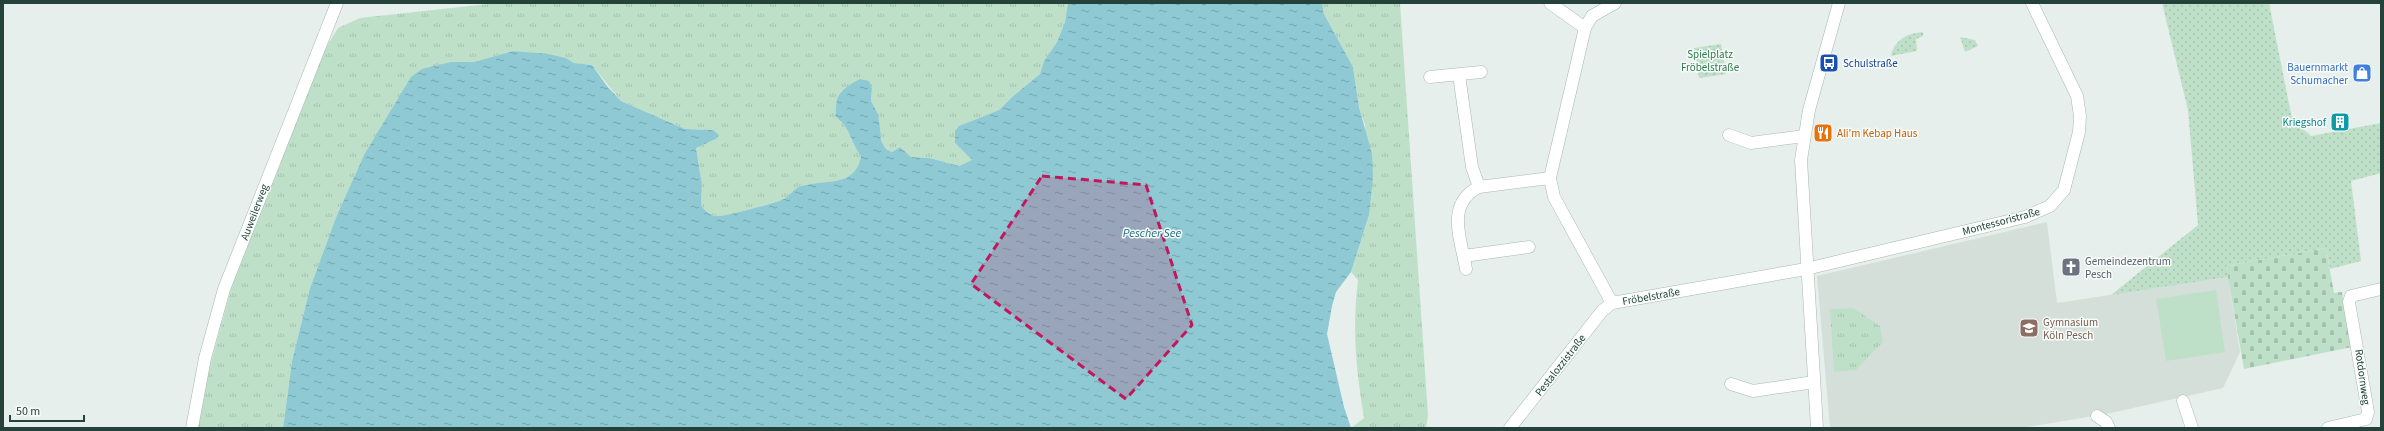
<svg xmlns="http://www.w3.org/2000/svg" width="2384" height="431" font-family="'Source Sans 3',sans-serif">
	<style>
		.built { fill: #d4dfda }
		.grass { fill: url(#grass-tufts) }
		.cemetery { fill: url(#cemetery-stones) }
		.park { fill: url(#park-dots) }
		.garden { fill: #bfe0c8 }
		.water { fill: url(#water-ripples) }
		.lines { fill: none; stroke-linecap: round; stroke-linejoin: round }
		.minor-casing { stroke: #a8b8b2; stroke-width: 13 }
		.tertiary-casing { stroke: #a8b8b2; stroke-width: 13 }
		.minor { stroke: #fff; stroke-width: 12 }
		.tertiary { stroke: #fff; stroke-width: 12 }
		.marked { fill: #c2185b; fill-opacity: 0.2; stroke: #c2185b; stroke-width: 3; stroke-dasharray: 8 5; stroke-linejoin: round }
		.labels { text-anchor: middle; stroke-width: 3; stroke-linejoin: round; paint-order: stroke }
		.park-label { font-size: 11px; fill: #2d7a4b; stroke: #f7fbf9 }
		.transit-label { font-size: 11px; fill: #164399; stroke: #f7fbf9; text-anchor: start }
		.shop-label { font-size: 11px; fill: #366cbe; stroke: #f7fbf9; text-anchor: end }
		.culture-label { font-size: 11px; fill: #0d838f; stroke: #f7fbf9; text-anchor: end }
		.food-label { font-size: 11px; fill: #c56008; stroke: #f7fbf9; text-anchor: start }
		.street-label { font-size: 11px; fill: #24423a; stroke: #f7fbf9 }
		.worship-label { font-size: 11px; fill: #5b616d; stroke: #f7fbf9; text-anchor: start }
		.education-label { font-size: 11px; fill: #785e54; stroke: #f7fbf9; text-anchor: start }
		.water-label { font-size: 12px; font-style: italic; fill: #1c6f80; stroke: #f7fbf9 }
	</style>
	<defs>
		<pattern id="grass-tufts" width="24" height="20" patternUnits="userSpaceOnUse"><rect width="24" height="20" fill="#bfe0c8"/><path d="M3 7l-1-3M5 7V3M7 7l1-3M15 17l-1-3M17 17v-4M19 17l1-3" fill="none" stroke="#a4c1ad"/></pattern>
		<pattern id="cemetery-stones" width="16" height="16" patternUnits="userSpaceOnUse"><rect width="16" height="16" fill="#bfe0c8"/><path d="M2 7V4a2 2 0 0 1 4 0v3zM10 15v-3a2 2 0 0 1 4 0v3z" fill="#a4c1ad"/></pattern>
		<pattern id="park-dots" width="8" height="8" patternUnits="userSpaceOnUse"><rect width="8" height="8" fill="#bfe0c8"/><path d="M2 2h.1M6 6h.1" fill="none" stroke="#a4c1ad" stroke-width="1.8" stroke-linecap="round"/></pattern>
		<pattern id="water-ripples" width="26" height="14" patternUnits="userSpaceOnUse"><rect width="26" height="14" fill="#8ec9d4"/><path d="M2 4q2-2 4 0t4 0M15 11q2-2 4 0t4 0" fill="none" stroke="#74a5ad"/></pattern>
	</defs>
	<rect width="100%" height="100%" fill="#e6efeb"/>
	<!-- built -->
	<polygon class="built" points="2047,222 2057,303 2228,277 2240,352 2223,388 2106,414 2021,428 1830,428 1817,276"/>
	<!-- grass -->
	<g class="grass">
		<path d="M497 3H1068L1065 22 1057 42 1044 61 1040 74 1012 97 999 110 959 126 955 143 972 160 959 166 930 158 911 157 900 147 892 152 886 149 881 141 878 114 871 101 872 87 860 79 841 91 836 117C852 130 850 142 861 156 860 164 856 171 849 176 837 184 814 181 798 187 793 190 789 196 784 199 776 203 727 216 718 216 710 216 705 211 701 205L702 184 696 148 716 139 713 130 685 129 621 101 592 65 574 63 566 58 513 51 474 62H451L364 155 337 215 310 288 292 361 283 428H197L211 362 235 275 322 54 338 28 360 18Z"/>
		<path d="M1322 3H1400L1428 415 1426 428H1351L1364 418C1356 369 1352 330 1358 280L1351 272 1369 215 1365 125 1359 107 1353 67 1324 14Z"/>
		<polygon points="1853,308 1880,326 1883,342 1856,370 1834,372 1830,309"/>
	</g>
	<!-- cemetery -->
	<polygon class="cemetery" points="2326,248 2334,293 2342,292 2352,347 2244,369 2226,266"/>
	<!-- park -->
	<g class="park">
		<polygon points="2162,3 2269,3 2292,119 2311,136 2381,123 2381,173 2351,181 2361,261 2330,269 2326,248 2226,266 2228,277 2111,295 2198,225 2188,110"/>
		<path d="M1923 32V36L1916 39 1917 51 1891 56C1894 40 1908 33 1923 32Z"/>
		<polygon points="1960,37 1975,40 1978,46 1965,52"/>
		<polygon points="1721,44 1726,74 1699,78 1694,48"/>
	</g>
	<!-- garden -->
	<polygon class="garden" points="2216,290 2225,352 2166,361 2156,299"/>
	<!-- water -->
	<path class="water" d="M1068 3H1322L1324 14 1353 67 1359 107 1372 154 1373 177 1369 215 1351 272 1336 292 1332 306 1327 334 1344 407 1351 428H283L292 361 310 288 337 215 364 155 411 77 422 69 451 62H474L513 51 548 54 566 58 574 63 592 65 607 86 621 101 685 129 713 130 719 135 716 139 696 148 702 184 701 205C705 211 710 216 718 216 727 216 776 203 784 199 789 196 793 190 798 187 814 181 837 184 849 176 856 171 860 164 861 156 850 142 852 130 836 117 835 94 840 90 860 79L869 81 872 88 871 101 878 114 880 128 881 141 886 149 892 152 900 147 911 157 930 158 959 166 972 160 955 143V131L959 126 999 110 1012 97 1040 74 1044 61 1057 42 1065 22Z"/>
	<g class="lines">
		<defs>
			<g id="minor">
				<polyline points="1550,3 1585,28"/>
				<polyline points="1459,75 1472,167 1479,187"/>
				<polyline points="1430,77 1481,72"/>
				<polyline points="1729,135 1751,143 1804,136"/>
				<polyline points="1464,256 1529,247"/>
				<path d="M1466 269C1461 239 1445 204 1479 187L1550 178"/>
				<polyline points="1612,303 1554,197 1550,178 1585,28 1592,16 1615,3"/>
				<polyline points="1731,384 1753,391 1814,382"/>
				<polyline points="2183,401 2192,428"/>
				<polyline points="2097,416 2106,422 2109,428"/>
				<polyline points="1510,428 1602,311 1612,303 1806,269 2025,217 2050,206 2064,190 2079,132 2080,116 2077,96 2032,3"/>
				<polyline points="1817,428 1801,160 1809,110 1839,3"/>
				<polyline points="2328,428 2366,419 2368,412 2349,302 2351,296 2381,289"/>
			</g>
			<polyline id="tertiary" points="192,428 205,358 224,289 337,3"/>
		</defs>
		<!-- minor casing -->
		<use href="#minor" class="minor-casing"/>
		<!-- tertiary casing -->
		<use href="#tertiary" class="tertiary-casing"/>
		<!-- minor -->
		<use href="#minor" class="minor"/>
		<!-- tertiary -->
		<use href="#tertiary" class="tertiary"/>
	</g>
	<!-- marked area -->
	<path class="marked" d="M1042 176 1146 185 1192 325 1126 399 971 284Z"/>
	<!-- icons -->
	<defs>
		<symbol id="bus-square" viewBox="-11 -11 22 22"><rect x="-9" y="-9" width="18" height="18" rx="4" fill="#1a4fb4" stroke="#f7fbf9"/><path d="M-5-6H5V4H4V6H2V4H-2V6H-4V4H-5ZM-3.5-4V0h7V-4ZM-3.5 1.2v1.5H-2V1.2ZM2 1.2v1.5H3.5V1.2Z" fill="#fff"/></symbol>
		<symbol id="shop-square" viewBox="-11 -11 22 22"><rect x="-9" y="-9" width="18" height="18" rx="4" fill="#3f7fe0" stroke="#f7fbf9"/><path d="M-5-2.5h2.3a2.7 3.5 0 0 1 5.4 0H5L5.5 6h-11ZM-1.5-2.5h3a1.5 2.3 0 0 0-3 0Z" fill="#fff"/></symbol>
		<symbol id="building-square" viewBox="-11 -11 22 22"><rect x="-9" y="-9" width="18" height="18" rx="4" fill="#0f9aa8" stroke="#f7fbf9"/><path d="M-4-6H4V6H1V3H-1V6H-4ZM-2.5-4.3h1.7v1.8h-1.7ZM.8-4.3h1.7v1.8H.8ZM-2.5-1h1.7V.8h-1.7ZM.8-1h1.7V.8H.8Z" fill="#fff"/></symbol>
		<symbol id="restaurant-square" viewBox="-11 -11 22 22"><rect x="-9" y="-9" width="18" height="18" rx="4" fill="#e8710a" stroke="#f7fbf9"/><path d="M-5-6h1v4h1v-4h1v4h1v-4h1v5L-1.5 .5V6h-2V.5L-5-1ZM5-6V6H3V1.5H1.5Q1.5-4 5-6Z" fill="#fff"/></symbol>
		<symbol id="church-square" viewBox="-11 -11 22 22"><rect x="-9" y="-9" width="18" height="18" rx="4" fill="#6b7280" stroke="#f7fbf9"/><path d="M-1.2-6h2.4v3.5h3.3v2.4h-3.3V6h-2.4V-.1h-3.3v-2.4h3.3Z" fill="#fff"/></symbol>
		<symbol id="school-square" viewBox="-11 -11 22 22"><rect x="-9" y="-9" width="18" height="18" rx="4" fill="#8d6e63" stroke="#f7fbf9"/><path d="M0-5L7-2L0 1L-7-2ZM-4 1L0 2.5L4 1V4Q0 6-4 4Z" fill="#fff"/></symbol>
	</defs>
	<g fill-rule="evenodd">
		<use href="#bus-square" x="1818" y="52" width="22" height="22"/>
		<use href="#shop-square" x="2351" y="62" width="22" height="22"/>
		<use href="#building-square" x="2329" y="111" width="22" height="22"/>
		<use href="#restaurant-square" x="1812" y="122" width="22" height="22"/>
		<use href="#church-square" x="2060" y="256" width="22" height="22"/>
		<use href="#school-square" x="2018" y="317" width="22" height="22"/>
	</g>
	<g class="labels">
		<!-- park labels -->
		<g class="park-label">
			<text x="1710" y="58">Spielplatz<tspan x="1710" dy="13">Fröbelstraße</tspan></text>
		</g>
		<!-- transit labels -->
		<g class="transit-label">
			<text x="1843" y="67">Schulstraße</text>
		</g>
		<!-- shop labels -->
		<g class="shop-label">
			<text x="2348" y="71">Bauernmarkt<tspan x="2348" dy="13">Schumacher</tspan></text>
		</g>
		<!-- culture labels -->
		<g class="culture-label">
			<text x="2326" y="126">Kriegshof</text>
		</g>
		<!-- food labels -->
		<g class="food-label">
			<text x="1837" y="137">Ali'm Kebap Haus</text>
		</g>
		<!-- street labels -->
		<g class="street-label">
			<text transform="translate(254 212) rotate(-69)" y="4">Auweilerweg</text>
			<text transform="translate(2001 221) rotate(-15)" y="4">Montessoristraße</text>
			<text transform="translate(1651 296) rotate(-10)" y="4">Fröbelstraße</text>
			<text transform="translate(1560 365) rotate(-52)" y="4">Pestalozzistraße</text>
			<text transform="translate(2363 377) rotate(82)" y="4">Rotdornweg</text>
		</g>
		<!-- worship labels -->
		<g class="worship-label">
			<text x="2085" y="265">Gemeindezentrum<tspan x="2085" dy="13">Pesch</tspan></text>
		</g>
		<!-- education labels -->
		<g class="education-label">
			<text x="2043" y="326">Gymnasium<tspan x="2043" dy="13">Köln Pesch</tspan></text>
		</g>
		<!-- water labels -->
		<g class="water-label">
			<text x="1152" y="237">Pescher See</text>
		</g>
	</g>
	<!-- border -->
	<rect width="2384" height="431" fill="none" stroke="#24423a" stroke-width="8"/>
	<!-- scale -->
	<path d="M10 415v6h74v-6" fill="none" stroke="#24423a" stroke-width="2"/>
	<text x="16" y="415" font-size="12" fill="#24423a" stroke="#f7fbf9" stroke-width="3" paint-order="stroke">50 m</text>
</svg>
